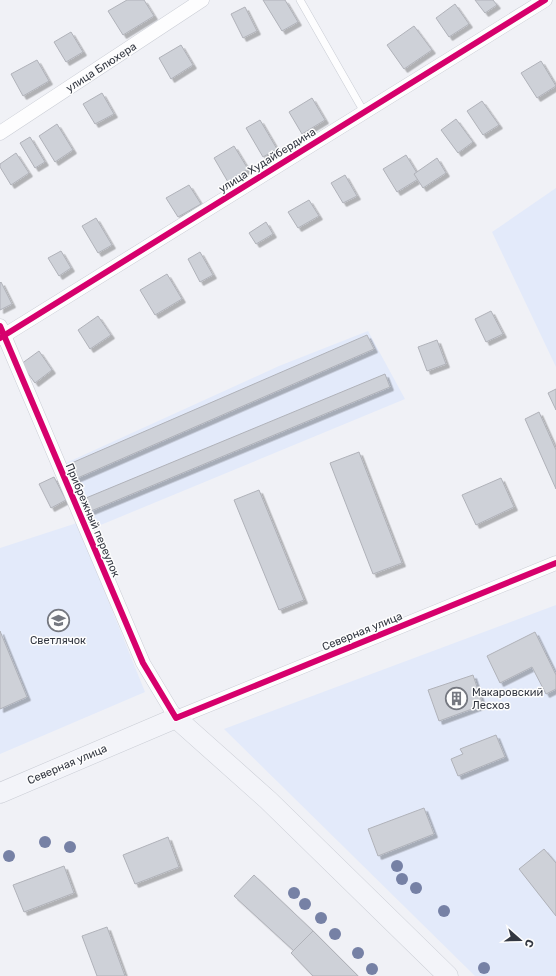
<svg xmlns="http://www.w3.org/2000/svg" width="556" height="976" font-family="Rubik,sans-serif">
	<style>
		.built { fill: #e3eafa }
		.building { fill: #ced1d8; stroke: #b0b2b9; filter: url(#shadow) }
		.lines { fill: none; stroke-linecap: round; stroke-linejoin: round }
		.service-casing { stroke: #cacdd5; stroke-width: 8 }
		.minor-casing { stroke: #cacdd5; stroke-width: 15 }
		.secondary-casing { stroke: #cacdd5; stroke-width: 21 }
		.service { stroke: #fdfdfe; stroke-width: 7 }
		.minor { stroke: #fdfdfe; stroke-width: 14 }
		.secondary { stroke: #f3f4f9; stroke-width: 20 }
		.cycleway-casing { stroke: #fdfdfd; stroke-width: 8 }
		.cycleway { stroke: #d6006c; stroke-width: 6 }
		.tree { fill: #7681a5 }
		.labels { text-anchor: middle; stroke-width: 3; stroke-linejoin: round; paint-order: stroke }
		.street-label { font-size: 11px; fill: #333741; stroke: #fdfdfd }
		.poi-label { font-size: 11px; fill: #333741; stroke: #fdfdfd }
	</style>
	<defs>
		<filter id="shadow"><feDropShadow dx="3.5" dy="3.5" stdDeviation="0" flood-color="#0004"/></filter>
	</defs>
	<rect width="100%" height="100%" fill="#f0f1f6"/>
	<!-- built -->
	<g class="built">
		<polygon points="556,188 556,367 492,232"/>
		<polygon points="368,331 405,399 91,529 65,464 66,463 279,366"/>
		<polygon points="77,523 145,692 0,754 0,548"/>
		<polygon points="556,605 556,976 475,976 224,729"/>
	</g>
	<!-- building -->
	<g class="building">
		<polygon points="127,0 144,0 154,16 123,35 108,11"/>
		<polygon points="263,0 285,0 298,22 282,31"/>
		<polygon points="475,0 493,0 497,5 485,13"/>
		<polygon points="455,4 469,24 449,37 436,18"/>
		<polygon points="245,7 257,31 243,38 231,14"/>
		<polygon points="414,26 432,50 404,69 387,45"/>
		<polygon points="71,32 83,52 66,62 54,42"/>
		<polygon points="181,45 193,65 171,79 159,58"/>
		<polygon points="37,60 49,81 23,96 11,74"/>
		<polygon points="541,61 556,86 537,98 521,73"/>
		<polygon points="102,93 114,114 95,124 83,104"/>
		<polygon points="312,98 325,120 302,134 289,112"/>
		<polygon points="482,101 499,125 483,135 467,111"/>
		<polygon points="456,119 473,142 458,153 441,130"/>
		<polygon points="260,120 277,149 263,157 246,128"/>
		<polygon points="57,124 73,150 55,162 39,136"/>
		<polygon points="30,137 45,162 35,168 20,143"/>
		<polygon points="234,146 248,169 228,182 214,158"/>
		<polygon points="16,153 29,173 11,185 0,167 0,164"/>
		<polygon points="406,155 420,178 397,192 383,169"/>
		<polygon points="437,158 446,173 423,188 414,174"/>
		<polygon points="345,175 357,196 343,203 331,183"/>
		<polygon points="189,185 201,204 178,217 166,198"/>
		<polygon points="309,200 319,216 298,228 288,212"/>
		<polygon points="96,218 112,245 98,253 82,226"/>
		<polygon points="266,222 273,234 256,244 249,233"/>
		<polygon points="61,251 71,268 59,276 48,258"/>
		<polygon points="200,252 213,275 200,282 188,259"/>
		<polygon points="167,274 182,299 155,315 140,290"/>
		<polygon points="1,282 12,304 0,310 0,283"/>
		<polygon points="491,311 503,334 486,342 475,319"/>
		<polygon points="98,316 111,335 90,349 78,330"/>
		<polygon points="367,335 374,349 73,480 67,465"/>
		<polygon points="437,340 446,364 427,371 418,347"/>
		<polygon points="39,351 52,370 35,383 21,364"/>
		<polygon points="385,374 390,387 91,511 86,498"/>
		<polygon points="556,389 556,410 548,393"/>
		<polygon points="539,412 556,450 556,489 525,419"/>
		<polygon points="359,452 402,563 373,574 330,463"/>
		<polygon points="54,477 66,500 51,508 39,484"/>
		<polygon points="501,478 514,507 476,525 462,495"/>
		<polygon points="259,490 304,600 279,610 234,500"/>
		<polygon points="0,631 27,697 0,709"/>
		<polygon points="535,632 556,675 556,689 546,694 532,667 500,683 487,656"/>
		<polygon points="473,675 483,705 439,721 428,690"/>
		<polygon points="496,735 505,757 458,776 451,759 463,754 460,749"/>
		<polygon points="424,808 434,834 378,856 368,829"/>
		<polygon points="168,837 179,867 135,884 123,855"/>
		<polygon points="544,849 556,863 556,916 519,869"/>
		<polygon points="64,866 74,893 24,912 13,885"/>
		<polygon points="254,875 313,931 294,951 234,896"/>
		<polygon points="107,927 125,976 97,976 82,936"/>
		<polygon points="313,931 358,976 313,976 291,953"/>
	</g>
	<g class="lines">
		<defs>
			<polyline id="service" points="300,0 364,112"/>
			<g id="minor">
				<polyline points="0,133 202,0"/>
				<polyline points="0,326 143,663 176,718 556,563"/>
				<polyline points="0,338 545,0"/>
			</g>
			<polyline id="secondary" points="0,793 176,718 268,800 448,976"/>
		</defs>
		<!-- service casing -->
		<use href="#service" class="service-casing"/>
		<!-- minor casing -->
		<use href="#minor" class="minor-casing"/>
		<!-- secondary casing -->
		<use href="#secondary" class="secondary-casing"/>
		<!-- service -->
		<use href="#service" class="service"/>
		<!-- minor -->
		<use href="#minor" class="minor"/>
		<!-- secondary -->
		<use href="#secondary" class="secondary"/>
		<defs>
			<g id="cycleway">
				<polyline points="0,326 143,663 176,718 556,563"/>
				<polyline points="0,338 545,0"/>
			</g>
		</defs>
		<!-- cycleway casing -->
		<use href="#cycleway" class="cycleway-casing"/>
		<!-- cycleway -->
		<use href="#cycleway" class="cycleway"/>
	</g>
	<!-- trees -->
	<g class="tree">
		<circle cx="45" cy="842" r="6"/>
		<circle cx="70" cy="847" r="6"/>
		<circle cx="9" cy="856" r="6"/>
		<circle cx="397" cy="866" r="6"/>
		<circle cx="402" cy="879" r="6"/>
		<circle cx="416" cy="888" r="6"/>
		<circle cx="294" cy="893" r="6"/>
		<circle cx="305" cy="904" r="6"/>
		<circle cx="444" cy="911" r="6"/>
		<circle cx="321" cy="918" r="6"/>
		<circle cx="335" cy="934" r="6"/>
		<circle cx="358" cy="953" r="6"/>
		<circle cx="484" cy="968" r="6"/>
		<circle cx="372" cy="969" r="6"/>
	</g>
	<!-- icons -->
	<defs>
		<symbol id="school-ring" viewBox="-11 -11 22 22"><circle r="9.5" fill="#fdfdfd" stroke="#757880" stroke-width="1.5"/><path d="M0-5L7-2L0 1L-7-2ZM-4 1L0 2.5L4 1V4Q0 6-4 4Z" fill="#757880"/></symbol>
		<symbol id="building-ring" viewBox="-11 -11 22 22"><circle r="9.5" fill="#fdfdfd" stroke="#757880" stroke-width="1.5"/><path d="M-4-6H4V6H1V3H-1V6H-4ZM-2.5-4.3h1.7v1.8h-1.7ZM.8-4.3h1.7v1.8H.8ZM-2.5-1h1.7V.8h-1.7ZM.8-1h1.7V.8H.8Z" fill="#757880"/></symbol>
	</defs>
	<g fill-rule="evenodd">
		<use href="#school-ring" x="46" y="608" width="25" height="25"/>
		<use href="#building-ring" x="444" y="686" width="25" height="25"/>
	</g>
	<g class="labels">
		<!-- street labels -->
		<g class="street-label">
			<text transform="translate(101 67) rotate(-33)" y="4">улица Блюхера</text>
			<text transform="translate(267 160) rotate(-32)" y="4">улица Худайбердина</text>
			<text transform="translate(93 520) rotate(67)" y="4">Прибрежный переулок</text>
			<text transform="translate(362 631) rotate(-22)" y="4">Северная улица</text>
			<text transform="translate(67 764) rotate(-23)" y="4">Северная улица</text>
		</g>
		<!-- poi labels -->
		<g class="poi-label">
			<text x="58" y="644">Светлячок</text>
			<text x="472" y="696" text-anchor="start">Макаровский<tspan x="472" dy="13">Лесхоз</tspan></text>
		</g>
	</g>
	<!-- north arrow -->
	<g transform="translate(520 940) rotate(110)" stroke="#fdfdfd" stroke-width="3" paint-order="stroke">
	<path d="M0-3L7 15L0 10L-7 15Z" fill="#333741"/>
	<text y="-6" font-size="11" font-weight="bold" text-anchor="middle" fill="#333741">С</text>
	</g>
</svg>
